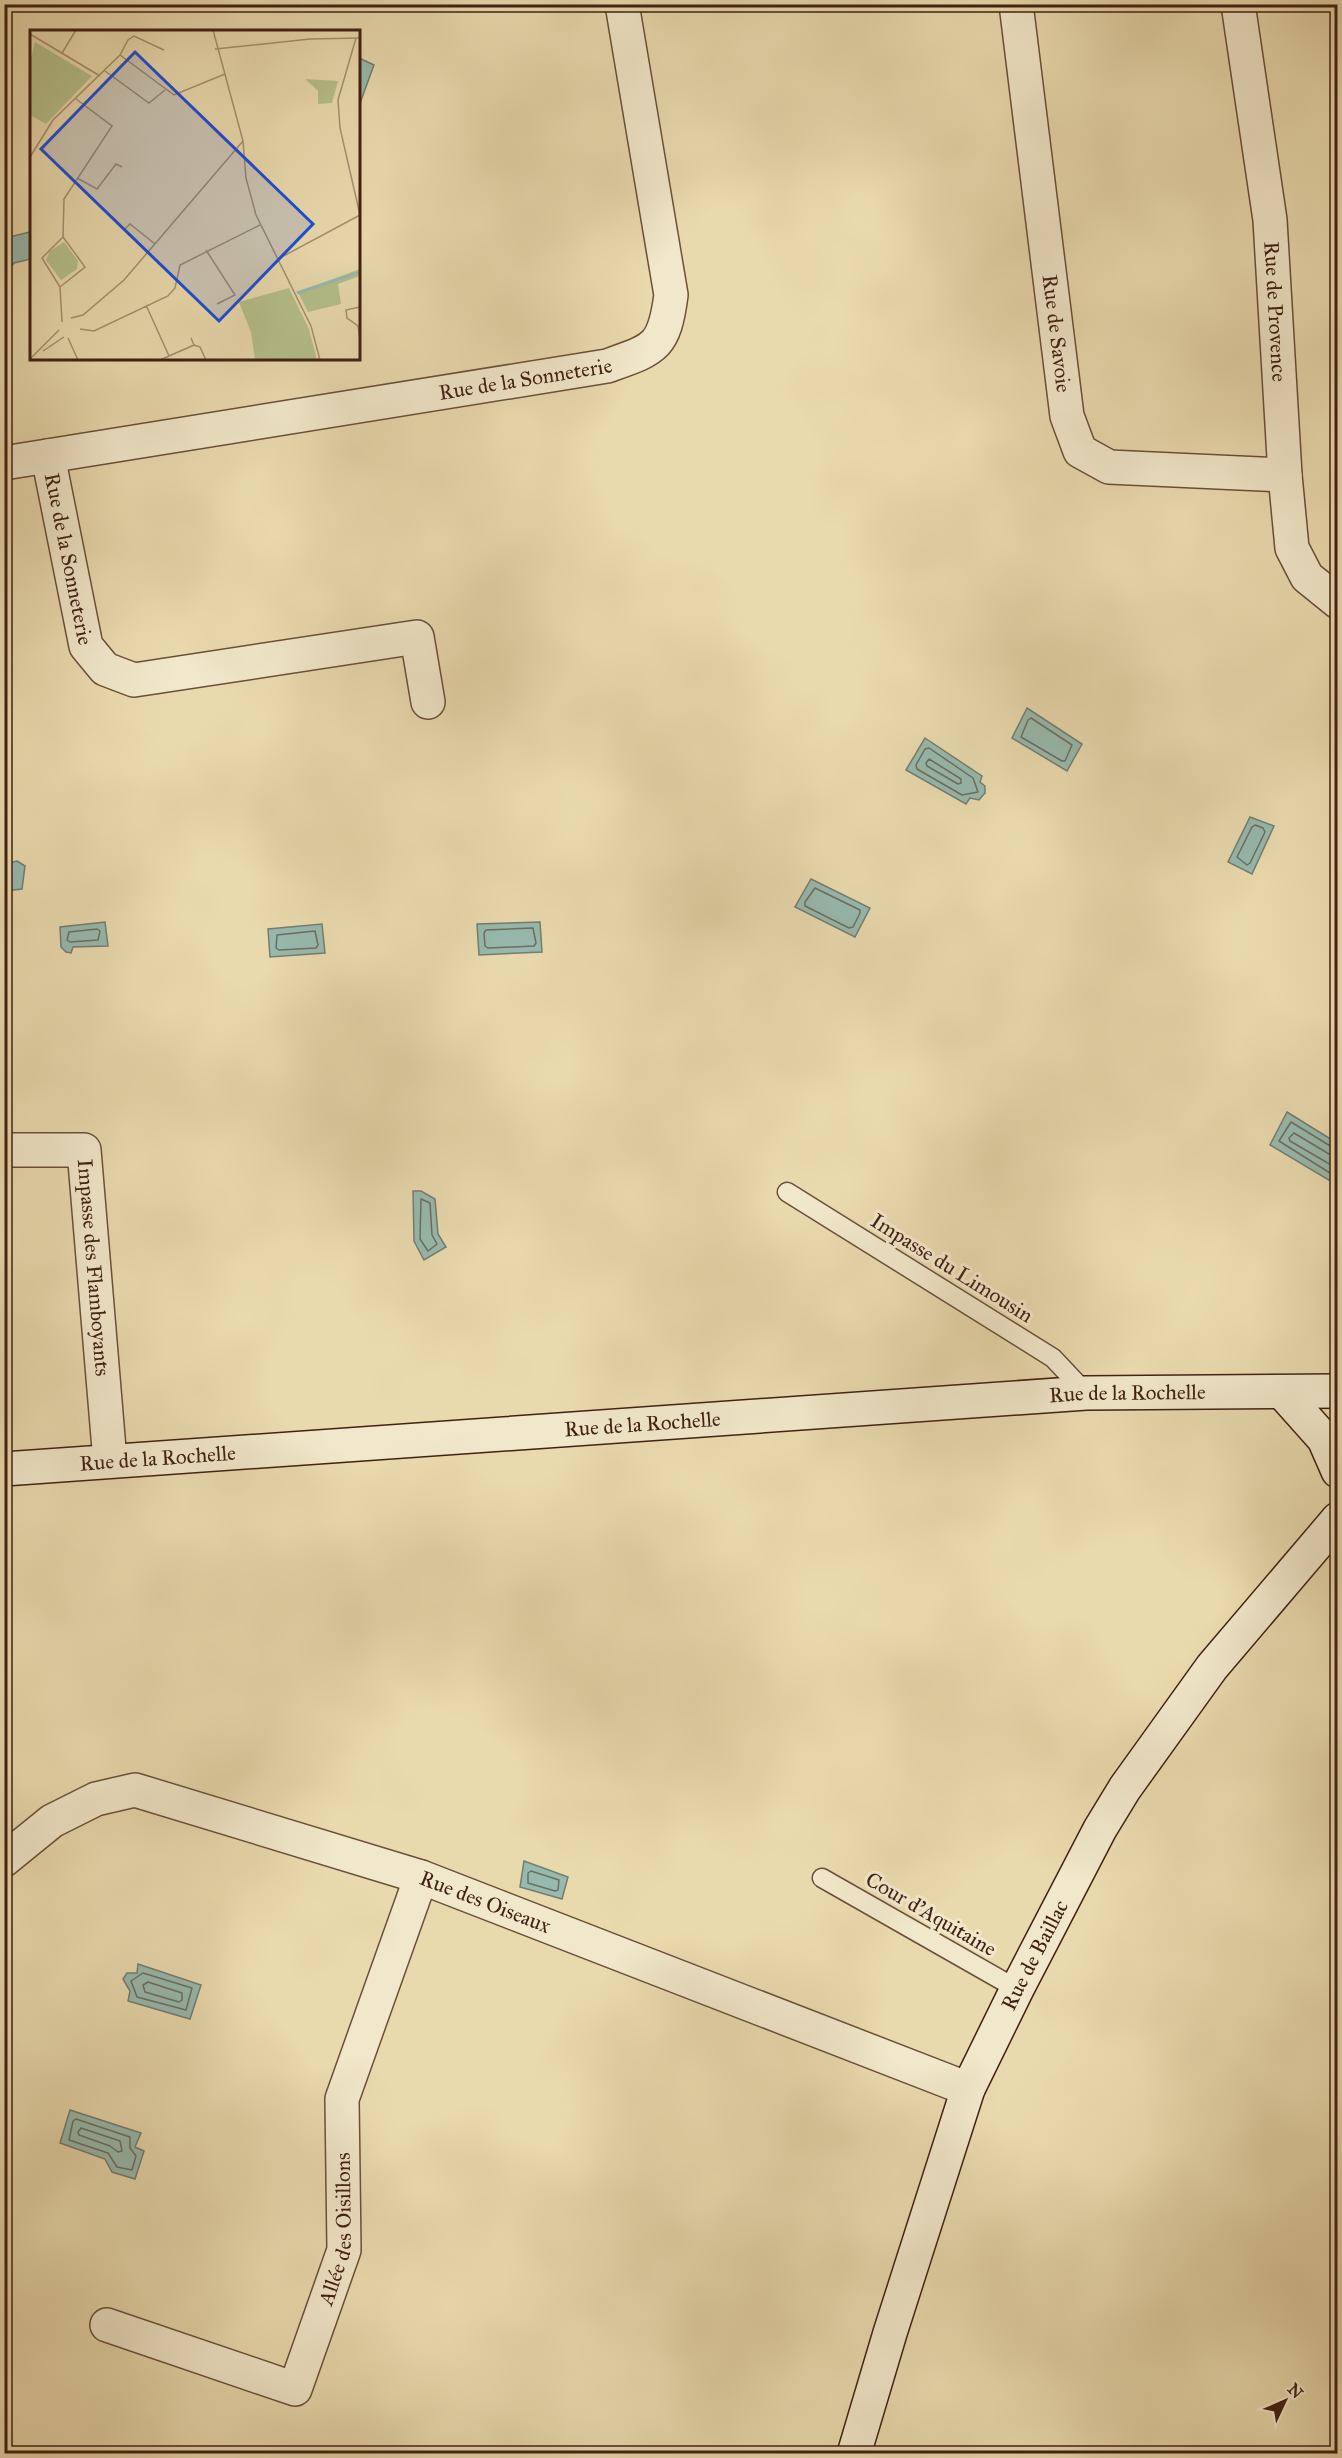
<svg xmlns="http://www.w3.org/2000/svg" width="1342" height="2458" font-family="'IM FELL Great Primer',serif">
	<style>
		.water { fill: #97baaf; stroke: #757d71; stroke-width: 1.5 }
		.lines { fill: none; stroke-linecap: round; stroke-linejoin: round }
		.shore { stroke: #6c6e61; stroke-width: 1.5 }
		.lane-casing { stroke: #6b4f3a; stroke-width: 21 }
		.street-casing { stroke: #6b4f3a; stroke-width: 36 }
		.secondary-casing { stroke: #412113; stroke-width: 36 }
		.lane { stroke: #f1e7ca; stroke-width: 18 }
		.street { stroke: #f1e7ca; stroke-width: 33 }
		.secondary { stroke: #f1e7ca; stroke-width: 33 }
		.labels { text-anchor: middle; stroke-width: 6; stroke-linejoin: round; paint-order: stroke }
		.street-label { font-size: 21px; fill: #412113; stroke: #f1e7ca }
		.inset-river { fill: none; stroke: #97baaf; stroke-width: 3 }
		.inset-road { fill: none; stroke: #a69070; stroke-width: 1.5 }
		.view { fill: #1d4ed8; fill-opacity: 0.15; stroke: #1d4ed8; stroke-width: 3 }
		.inset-edge { fill: none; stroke: #412113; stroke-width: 3 }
	</style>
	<rect width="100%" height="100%" fill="#e9daae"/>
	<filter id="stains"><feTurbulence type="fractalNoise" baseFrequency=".00333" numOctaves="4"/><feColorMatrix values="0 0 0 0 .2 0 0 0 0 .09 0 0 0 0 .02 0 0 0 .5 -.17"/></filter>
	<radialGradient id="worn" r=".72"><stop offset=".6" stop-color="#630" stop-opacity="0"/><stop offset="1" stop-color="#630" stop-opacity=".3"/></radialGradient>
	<!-- water -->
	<g class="water">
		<polygon points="359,58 374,65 359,106"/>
		<polygon points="30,232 31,259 14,263 10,268 5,269 5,238"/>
		<polygon points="1027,708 1082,744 1067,771 1012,738"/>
		<polygon points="925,738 982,776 980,782 985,786 985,793 979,800 970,798 966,804 906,770"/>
		<polygon points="1250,817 1274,826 1252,874 1228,862"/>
		<polygon points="17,861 25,866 22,889 5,891 5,864"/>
		<polygon points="811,879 870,908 855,937 795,907"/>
		<polygon points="105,922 108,946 73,947 71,953 66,952 61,947 60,927"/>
		<polygon points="540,922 542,952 479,955 477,924"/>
		<polygon points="322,924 325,953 270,957 268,929"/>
		<polygon points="1287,1112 1337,1143 1337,1185 1270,1145"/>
		<polygon points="413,1191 421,1191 435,1199 438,1234 446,1247 424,1260 414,1241"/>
		<polygon points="524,1861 568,1877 562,1899 520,1887"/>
		<polygon points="138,1964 201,1985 190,2019 128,2001 130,1991 123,1979 127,1973 137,1973"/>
		<polygon points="70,2110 141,2133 135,2147 144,2151 135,2179 112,2172 105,2159 60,2143"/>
	</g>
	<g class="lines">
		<!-- shore -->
		<g class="shore">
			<polygon points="1031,718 1072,745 1065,761 1062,761 1021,737 1028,720"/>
			<polygon points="929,748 973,778 978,792 962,795 917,769 916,765 925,749"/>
			<polygon points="929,759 961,779 961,783 958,784 927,766 926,763"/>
			<polygon points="1255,825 1263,828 1265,832 1250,863 1247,865 1237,857 1252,827"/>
			<polygon points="815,888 860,910 860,913 853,927 849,928 805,906 805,902"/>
			<polygon points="533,928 536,943 534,946 488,948 485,946 484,933 486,930"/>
			<polygon points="97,929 100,931 98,940 70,942 67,940 69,932"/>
			<polygon points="315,931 318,945 316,948 279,950 276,948 277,935"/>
			<polyline points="1338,1148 1332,1147 1291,1122 1279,1141 1338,1178"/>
			<polyline points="1338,1155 1329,1154 1294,1133 1289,1138 1290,1141 1338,1169"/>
			<polygon points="421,1199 430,1203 432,1235 437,1244 428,1251 420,1239"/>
			<polygon points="531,1871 559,1880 558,1890 555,1891 528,1883 528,1873"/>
			<polygon points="143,1973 192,1988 186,2010 137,1997 131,1981"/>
			<polygon points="148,1982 182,1993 182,2000 179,2002 145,1992 143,1985"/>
			<polygon points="76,2119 130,2137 130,2148 136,2156 132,2170 117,2167 108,2153 69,2140 73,2121"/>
			<polygon points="81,2128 120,2141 122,2151 118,2152 110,2146 79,2135 78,2132"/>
		</g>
		<defs>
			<g id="lane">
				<polyline points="787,1192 1053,1358 1086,1393"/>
				<polyline points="822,1878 1017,1989"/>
			</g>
			<g id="street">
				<path id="s1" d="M1016 4 1067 416 1080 451 1109 467 1285 475"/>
				<path id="s2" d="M1238 4 1270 220 1285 475 1292 548 1307 577 1338 602"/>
				<path id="s3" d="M48 456 86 646 105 669 134 680 417 637 428 702"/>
				<path id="s4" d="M4 463 607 366C655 349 664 348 671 295L622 4"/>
				<path id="s5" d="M8 1150H84L110 1461"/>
				<path id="s6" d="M4 1860 52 1821 96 1799 135 1790 421 1877 968 2089"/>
				<path id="s7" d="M107 2325 295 2389 344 2250 342 2099 421 1877"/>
			</g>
			<g id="secondary">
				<polyline points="1283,1393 1324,1439 1338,1471"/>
				<path id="s8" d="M4 1469 1086 1393 1338 1391"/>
				<path id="s9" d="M854 2454 890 2333 968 2089 1017 1989 1100 1829 1125 1788 1212 1667 1338 1519"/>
			</g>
		</defs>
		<!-- lane casing -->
		<use href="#lane" class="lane-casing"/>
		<!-- street casing -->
		<use href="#street" class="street-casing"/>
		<!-- secondary casing -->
		<use href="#secondary" class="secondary-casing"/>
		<!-- lane -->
		<use href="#lane" class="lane"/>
		<!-- street -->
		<use href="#street" class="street"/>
		<!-- secondary -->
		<use href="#secondary" class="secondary"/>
	</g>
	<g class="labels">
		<!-- street labels -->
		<g class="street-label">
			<text dy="7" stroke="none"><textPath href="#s2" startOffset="310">Rue de Provence</textPath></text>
			<text dy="7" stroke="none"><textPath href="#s1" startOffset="332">Rue de Savoie</textPath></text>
			<text dy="7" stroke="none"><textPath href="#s4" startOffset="528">Rue de la Sonneterie</textPath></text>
			<text dy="7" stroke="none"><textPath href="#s3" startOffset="105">Rue de la Sonneterie</textPath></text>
			<text dy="7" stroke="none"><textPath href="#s5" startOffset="194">Impasse des Flamboyants</textPath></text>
			<text transform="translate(952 1268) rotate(32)" y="7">Impasse du Limousin</text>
			<text dy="7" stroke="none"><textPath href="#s8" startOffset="1126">Rue de la Rochelle</textPath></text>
			<text dy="7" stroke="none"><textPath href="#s8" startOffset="640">Rue de la Rochelle</textPath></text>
			<text dy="7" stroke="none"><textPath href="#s8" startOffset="154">Rue de la Rochelle</textPath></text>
			<text dy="7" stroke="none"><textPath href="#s6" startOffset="519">Rue des Oiseaux</textPath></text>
			<text transform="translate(931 1914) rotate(30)" y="7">Cour d'Aquitaine</text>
			<text dy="7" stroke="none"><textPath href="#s9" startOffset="532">Rue de Baillac</textPath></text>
			<text dy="7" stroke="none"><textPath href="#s7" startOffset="366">Allée des Oisillons</textPath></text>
		</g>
	</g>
	<!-- overview -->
	<g transform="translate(30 30)">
		<rect width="330" height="330" fill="#e9daae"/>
		<path d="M5 12 62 46 16 94 0 85V32ZM275 49 308 51 302 73 288 74V61ZM34 212 48 231 47 239 31 250 16 230 20 221ZM330 239V246L308 254 311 274 278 282 268 262ZM259 258 279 299 287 330H225L221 302 209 272Z" fill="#b5c08b"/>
		<path class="inset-river" d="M267 263 330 242"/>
		<path class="inset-road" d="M0 4 70 46M326 8 308 70 310 98 330 185M185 19 280 9 330 8M32 23 46 0M90 25 98 10 104 6 134 20M75 41 119 73 135 60M213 111 216 148 226 185 281 296 290 330M0 127 23 90 90 25 144 65 195 44M47 148 67 159 86 134 92 137M95 199 100 194 125 214M176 220 205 265 187 274M248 229 330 185M30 257 12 228 33 207M116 275 139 326M330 277 316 280 317 288 328 296 330 309M41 288 53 285 94 250 213 111 183 0M32 292 30 257 55 237 33 207 34 169 82 96 46 69M50 299 64 301 138 266 145 258 150 235 230 195M38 308 48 330M164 315 170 317 176 330M13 321 34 307M0 329 29 300M130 330 164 315 161 308"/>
		<path class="view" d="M105 22 283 194 189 291 11 119Z"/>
		<rect width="330" height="330" class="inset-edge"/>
	</g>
	<!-- margin -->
	<rect width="1342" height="2458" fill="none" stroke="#e9daae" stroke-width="24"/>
	<rect x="6" y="6" width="1330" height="2446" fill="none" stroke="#412113" stroke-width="3"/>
	<rect x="12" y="12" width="1318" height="2434" fill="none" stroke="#412113" stroke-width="1.5"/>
	<!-- north arrow -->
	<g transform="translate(1285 2401) rotate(46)" stroke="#f1e7ca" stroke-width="4.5" paint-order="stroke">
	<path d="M0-4.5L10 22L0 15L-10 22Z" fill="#412113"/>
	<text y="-9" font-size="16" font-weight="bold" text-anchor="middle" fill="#412113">N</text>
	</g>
	<rect width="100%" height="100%" filter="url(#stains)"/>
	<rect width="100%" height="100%" fill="url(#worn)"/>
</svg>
